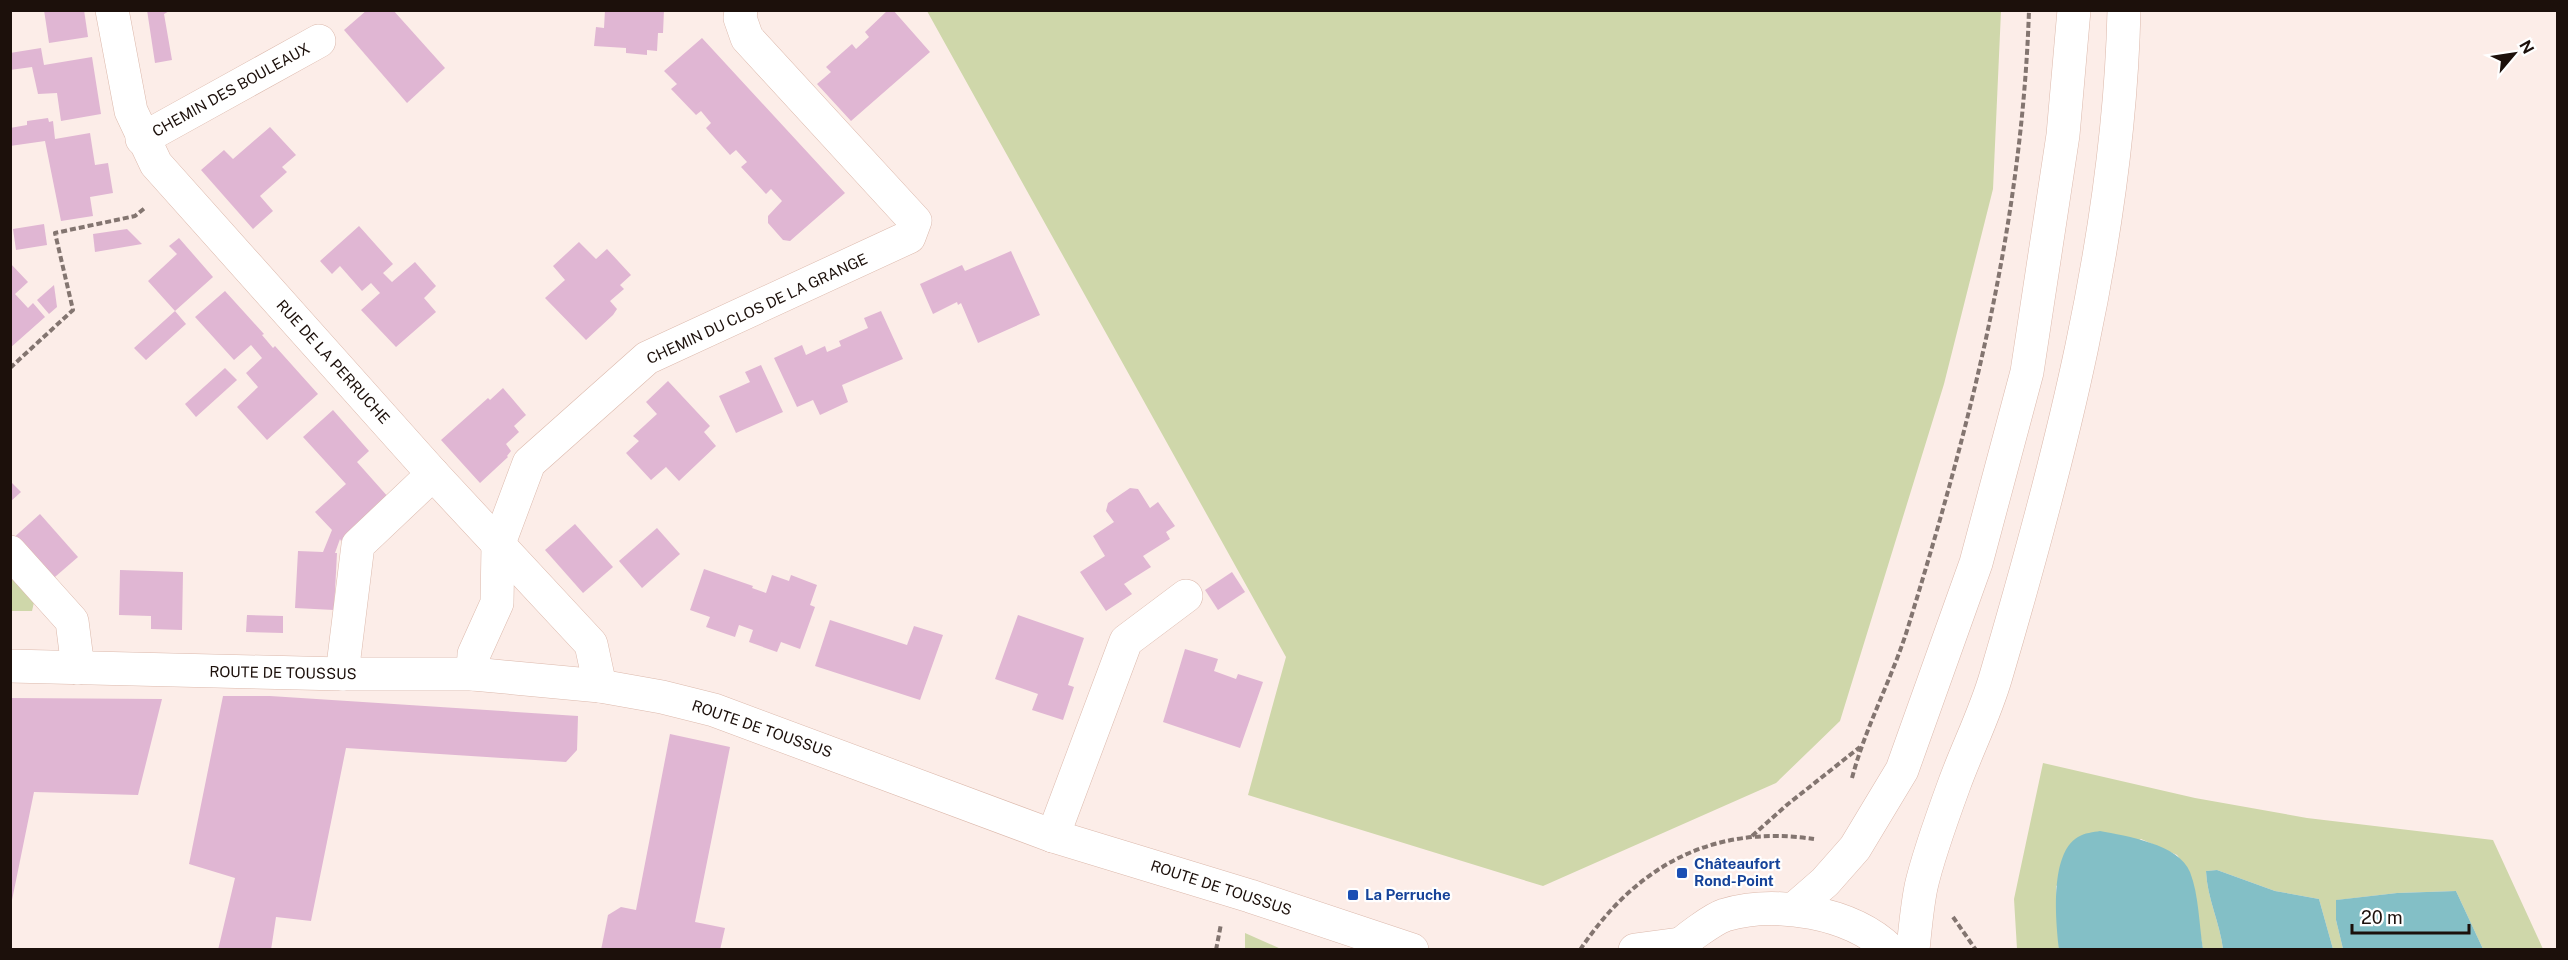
<svg xmlns="http://www.w3.org/2000/svg" width="2568" height="960" font-family="'Public Sans',sans-serif">
	<style>
		.green { fill: #cfd7aa }
		.water { fill: #83bfc6 }
		.building { fill: #e0b6d3 }
		.lines { fill: none; stroke-linecap: round; stroke-linejoin: round }
		.minor-casing { stroke: #dcb9ac; stroke-width: 34 }
		.major-casing { stroke: #dcb9ac; stroke-width: 34 }
		.path { stroke: #837570; stroke-width: 4; stroke-dasharray: 6 3; stroke-linecap: butt }
		.minor { stroke: #fff; stroke-width: 33 }
		.major { stroke: #fff; stroke-width: 33 }
		.transit-dot { fill: #1a4fb4; stroke: #fff; stroke-width: 2 }
		.labels { text-anchor: middle; stroke-width: 4.5; stroke-linejoin: round; paint-order: stroke }
		.street-label { font-size: 15px; fill: #1c100b; stroke: #fff }
		.transit-label { font-size: 15px; font-weight: bold; fill: #164399; stroke: #fff; text-anchor: start }
	</style>
	<rect width="100%" height="100%" fill="#fcede8"/>
	<!-- green -->
	<g class="green">
		<polygon points="927,11 2001,11 1993,189 1944,384 1840,721 1776,783 1543,886 1248,795 1286,657"/>
		<polygon points="10,566 35,598 32,611 11,611"/>
		<path d="M2043 763 2195 798 2307 818 2493 840 2543 949H2483L2456 891 2397 893 2337 900 2336 920 2343 949H2333L2319 899 2275 891 2217 870 2206 871C2207 898 2220 923 2223 949H2203L2189 871 2177 855 2141 839 2056 886 2059 949H2017L2014 899Z"/>
		<polygon points="1245,933 1281,949 1245,949"/>
	</g>
	<!-- water -->
	<g class="water">
		<path d="M2100 831C2126 836 2179 844 2190 872 2199 895 2199 925 2203 949H2059C2056 922 2049 854 2078 837 2084 833 2094 832 2100 831Z"/>
		<path d="M2217 870 2275 891 2319 899 2333 949H2223C2220 923 2207 898 2206 871Z"/>
		<polygon points="2456,891 2483,949 2343,949 2336,920 2336,900 2397,893"/>
	</g>
	<!-- building -->
	<g class="building">
		<polygon points="44,10 84,10 88,37 49,43"/>
		<polygon points="147,10 171,10 164,14 172,60 155,63"/>
		<polygon points="367,10 393,10 445,68 407,103 344,30"/>
		<polygon points="605,10 664,10 663,33 658,33 657,51 647,50 647,55 626,53 626,48 594,46 596,27 604,28"/>
		<polygon points="888,10 893,10 930,52 851,121 817,84 831,72 826,67 852,44 856,49 869,37 865,32"/>
		<polygon points="702,38 845,193 790,241 783,240 768,223 768,216 782,201 771,189 766,194 741,167 747,162 736,150 730,155 706,128 711,123 701,111 696,115 671,89 677,84 664,71"/>
		<polygon points="41,48 44,65 92,57 101,114 61,121 57,93 38,94 32,67 10,70 10,53"/>
		<polygon points="48,118 49,122 53,121 55,139 90,133 95,165 108,163 113,193 90,197 93,216 61,221 45,141 10,146 10,128 27,125 27,121"/>
		<polygon points="270,127 296,155 282,167 287,172 260,196 273,211 253,229 201,170 224,150 233,159"/>
		<polygon points="44,224 47,245 16,250 13,229"/>
		<polygon points="359,226 393,264 383,273 392,282 415,262 436,286 424,298 436,312 396,347 361,310 380,293 371,283 362,291 340,266 332,274 320,261"/>
		<polygon points="127,229 142,244 95,252 93,234"/>
		<polygon points="179,238 213,277 175,311 186,324 146,360 134,348 175,311 148,281 177,254 169,246"/>
		<polygon points="579,242 596,259 607,249 631,275 620,285 624,289 610,301 617,309 613,315 586,340 545,298 565,280 553,266"/>
		<polygon points="1011,251 1040,315 978,343 961,303 958,305 957,302 933,314 920,284 962,265 965,271"/>
		<polygon points="10,263 28,282 15,294 28,308 33,303 45,317 10,348"/>
		<polygon points="54,285 57,307 49,314 37,300"/>
		<polygon points="225,291 264,334 262,335 273,348 275,346 318,394 267,440 237,407 258,387 246,373 262,358 251,345 234,360 195,317"/>
		<polygon points="881,311 903,359 842,385 848,402 820,415 813,400 797,407 774,358 802,345 806,355 825,346 827,352 841,346 839,341 868,328 864,318"/>
		<polygon points="761,365 783,412 736,433 719,396 750,382 745,372"/>
		<polygon points="225,368 237,380 196,417 185,404"/>
		<polygon points="668,381 710,426 704,432 716,446 679,481 666,467 651,480 626,453 639,441 633,436 657,414 646,402"/>
		<polygon points="503,388 526,415 514,426 519,432 506,444 511,451 507,456 508,457 480,483 441,440 488,398 490,400"/>
		<polygon points="333,410 369,451 357,462 389,498 341,541 340,539 335,553 337,553 334,610 295,608 298,551 323,552 332,530 315,512 346,484 303,437"/>
		<polygon points="10,481 21,492 10,502"/>
		<polygon points="1130,488 1138,489 1150,508 1158,502 1175,526 1166,532 1170,539 1143,556 1151,567 1124,584 1132,594 1106,611 1080,572 1105,556 1093,536 1114,522 1106,511 1108,503"/>
		<polygon points="40,514 78,557 48,583 10,541"/>
		<polygon points="575,524 613,567 583,593 545,550"/>
		<polygon points="657,528 680,554 642,588 619,561"/>
		<polygon points="704,569 753,586 752,588 766,593 772,575 789,581 791,575 817,585 810,605 815,607 800,649 781,642 777,652 749,642 753,630 739,625 735,637 706,627 710,617 690,610"/>
		<polygon points="120,570 183,572 182,630 151,629 151,616 119,615"/>
		<polygon points="1232,572 1245,592 1218,610 1205,590"/>
		<polygon points="247,615 283,616 283,633 246,632"/>
		<polygon points="1018,615 1084,638 1068,685 1074,687 1063,720 1032,710 1038,694 995,679"/>
		<polygon points="830,620 907,645 914,626 943,635 920,700 815,666"/>
		<polygon points="1185,649 1218,659 1214,671 1236,679 1238,674 1263,682 1240,748 1163,722"/>
		<polygon points="223,696 270,696 578,716 577,750 566,762 346,748 311,921 276,917 271,950 218,950 235,878 189,864"/>
		<polygon points="10,698 162,699 138,795 34,792 11,905"/>
		<polygon points="670,734 730,747 695,922 725,928 720,950 601,950 608,915 621,907 636,910"/>
	</g>
	<g class="lines">
		<defs>
			<g id="minor">
				<polyline points="112,10 131,111 156,164 433,474 591,644 600,686"/>
				<polyline points="142,139 319,41"/>
				<polyline points="10,552 72,621 78,668"/>
				<polyline points="10,666 342,674 473,674 600,686 662,697 714,710 1053,836 1250,896 1412,950"/>
				<polyline points="342,674 358,545 433,474"/>
				<polyline points="473,674 474,654 497,603 498,546 529,463 647,358 909,237 915,221 747,38 740,18 741,10"/>
				<polyline points="1053,836 1126,641 1186,596"/>
				<polyline points="1635,950 1680,944"/>
			</g>
			<g id="major">
				<polyline points="1794,909 1825,882 1855,848 1902,770 1976,563 2027,372 2063,135 2074,10"/>
				<path d="M1675 950C1684 940 1713 919 1725 915 1776 900 1851 912 1890 950"/>
				<path d="M1913 950C1915 929 1917 907 1921 887 1928 856 1943 815 1954 785 1967 749 1985 714 1996 676 2059 462 2119 235 2124 10"/>
			</g>
		</defs>
		<!-- minor casing -->
		<use href="#minor" class="minor-casing"/>
		<!-- major casing -->
		<use href="#major" class="major-casing"/>
		<!-- path -->
		<g class="path">
			<polyline points="10,368 73,310 55,233 135,216 146,207"/>
			<path d="M1852 778C1866 725 1893 677 1909 624 1971 422 2022 224 2029 10"/>
			<polyline points="1752,836 1788,804 1860,747"/>
			<polyline points="1953,917 1976,950"/>
			<polyline points="1216,950 1221,924"/>
			<path d="M1580 950C1636 866 1712 824 1814 839"/>
		</g>
		<!-- minor -->
		<use href="#minor" class="minor"/>
		<!-- major -->
		<use href="#major" class="major"/>
	</g>
	<!-- markers -->
	<g class="transit-dot">
		<rect x="1676" y="867" width="12" height="12" rx="3"/>
		<rect x="1347" y="889" width="12" height="12" rx="3"/>
	</g>
	<g class="labels">
		<!-- street labels -->
		<g class="street-label">
			<text transform="translate(231 90) rotate(-29)" y="5">CHEMIN DES BOULEAUX</text>
			<text transform="translate(757 309) rotate(-25)" y="5">CHEMIN DU CLOS DE LA GRANGE</text>
			<text transform="translate(333 362) rotate(48)" y="5">RUE DE LA PERRUCHE</text>
			<text transform="translate(283 673) rotate(1)" y="5">ROUTE DE TOUSSUS</text>
			<text transform="translate(762 729) rotate(19)" y="5">ROUTE DE TOUSSUS</text>
			<text transform="translate(1221 888) rotate(18)" y="5">ROUTE DE TOUSSUS</text>
		</g>
		<!-- transit labels -->
		<g class="transit-label">
			<text x="1694" y="869">Châteaufort<tspan x="1694" dy="17">Rond-Point</tspan></text>
			<text x="1365" y="900">La Perruche</text>
		</g>
	</g>
	<!-- border -->
	<rect width="2568" height="960" fill="none" stroke="#1c100b" stroke-width="24"/>
	<!-- north arrow -->
	<g transform="translate(2514 54) rotate(61)" stroke="#ffffff" stroke-width="4.5" paint-order="stroke">
	<path d="M0-4.5L10 22L0 15L-10 22Z" fill="#1c100b"/>
	<text y="-9" font-size="16" font-weight="bold" text-anchor="middle" fill="#1c100b">N</text>
	</g>
	<!-- scale -->
	<path d="M2352 924v9h117v-9" fill="none" stroke="#1c100b" stroke-width="3"/>
	<text x="2361" y="924" font-size="18" fill="#1c100b" stroke="#ffffff" stroke-width="4.5" paint-order="stroke">20 m</text>
</svg>
